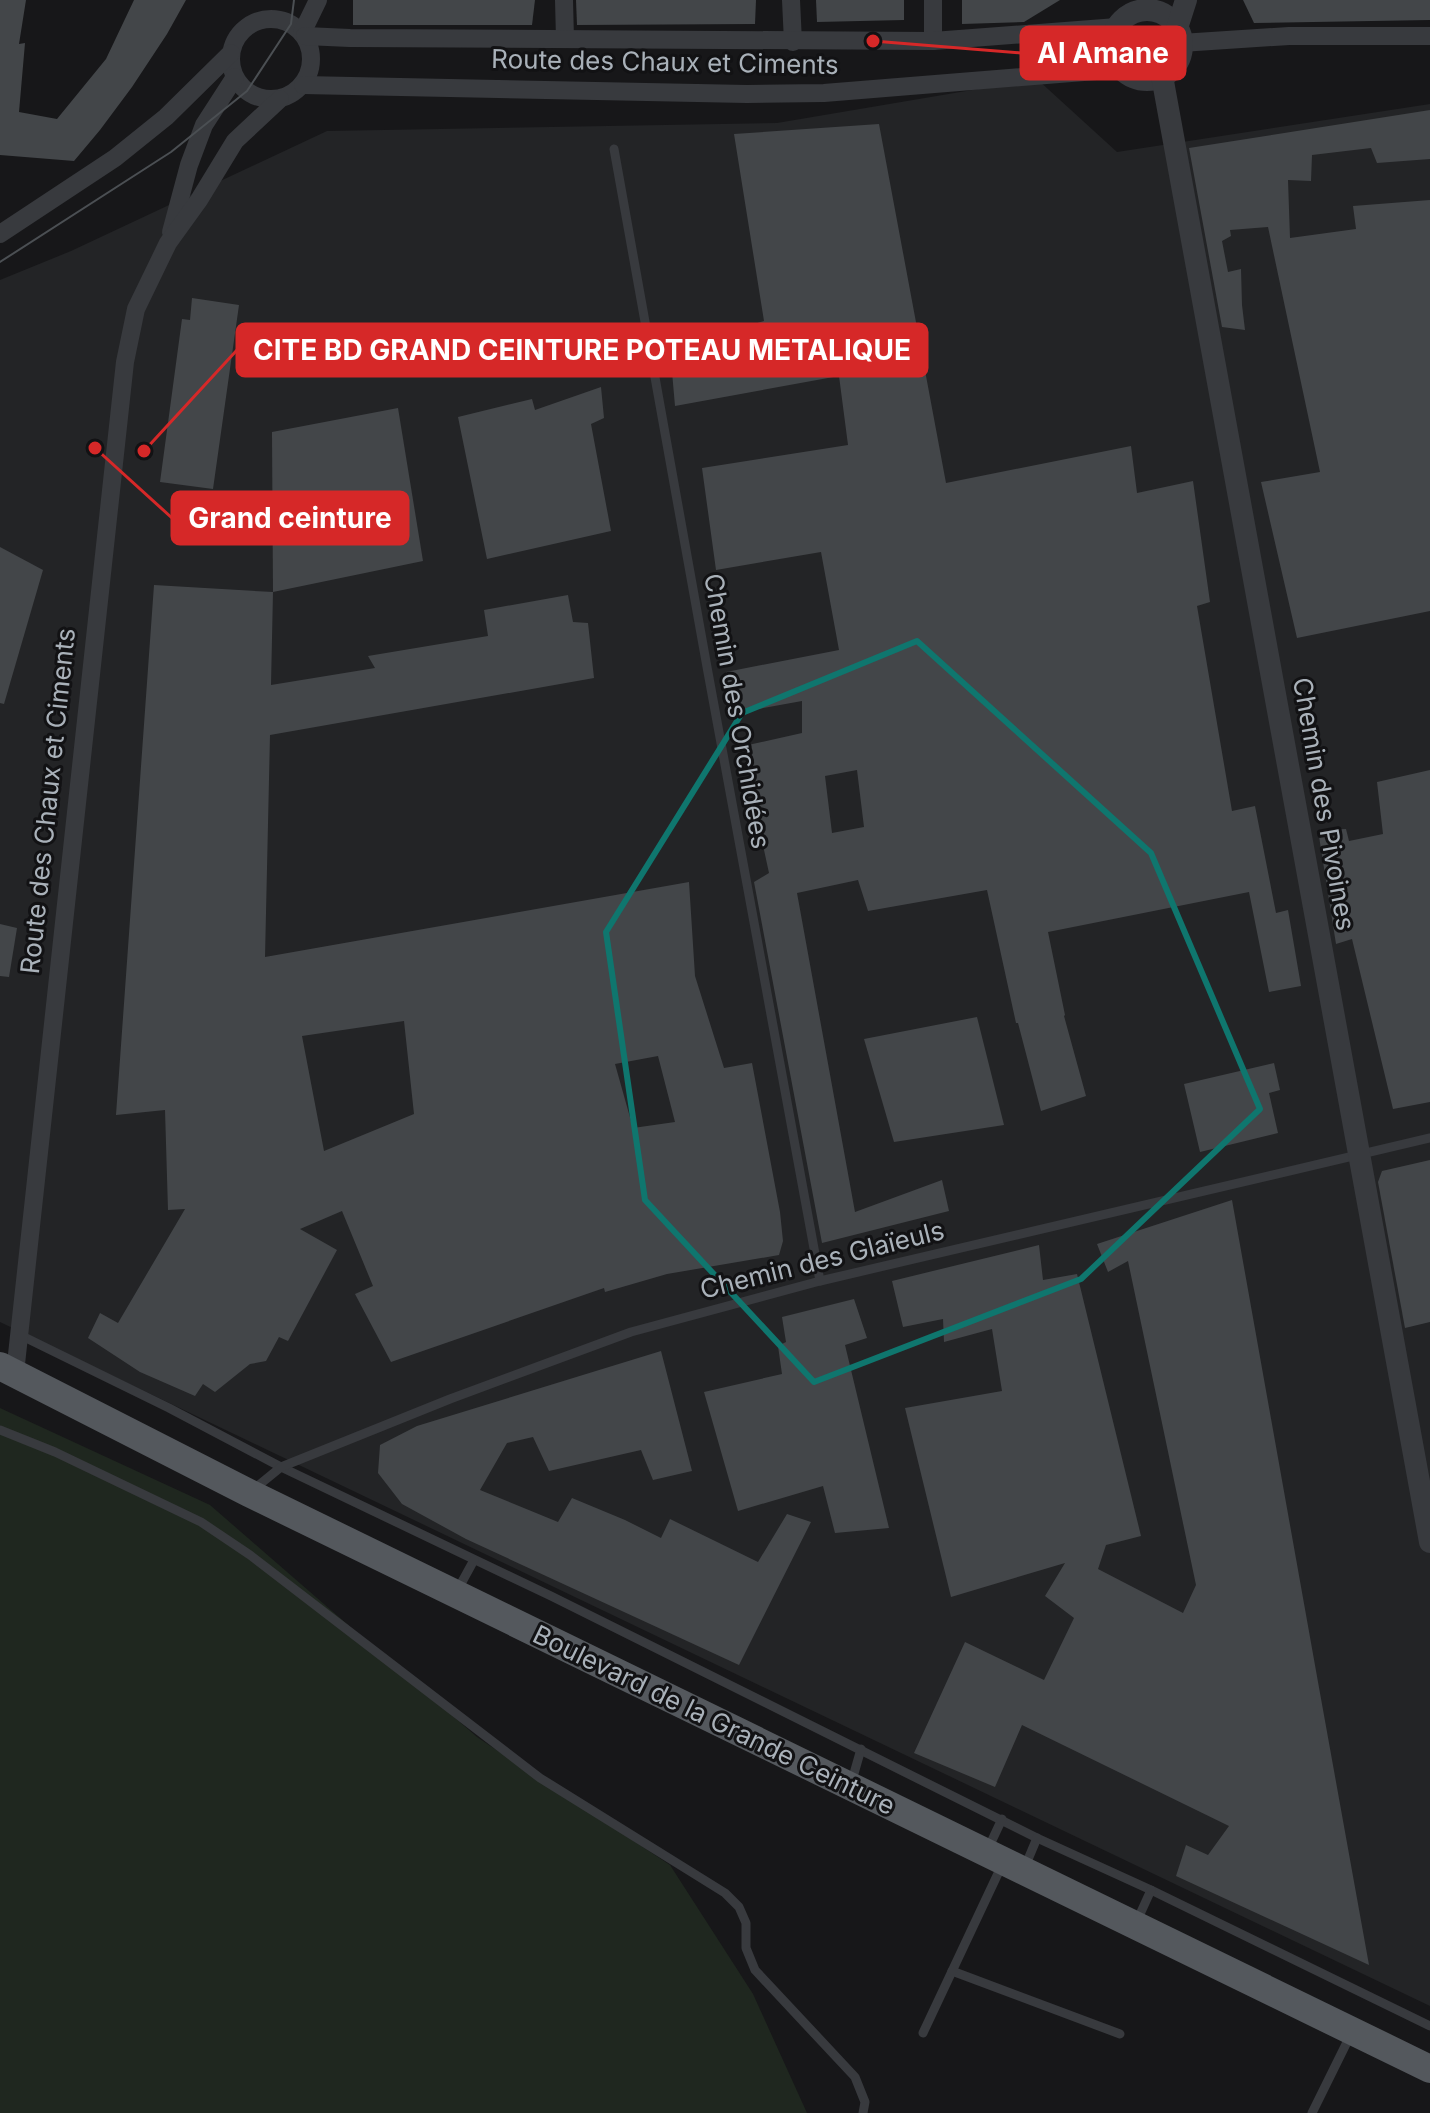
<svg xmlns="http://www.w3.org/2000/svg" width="1430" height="2113" font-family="Inter,sans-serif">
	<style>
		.built { fill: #232426 }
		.green { fill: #1f271f }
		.building { fill: #434649; fill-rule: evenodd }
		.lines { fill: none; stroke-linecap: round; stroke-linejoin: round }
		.service { stroke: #383a3e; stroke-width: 9 }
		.minor { stroke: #383a3e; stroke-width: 18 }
		.tertiary { stroke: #383a3e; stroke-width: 22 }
		.primary { stroke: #54585d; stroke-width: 28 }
		.tram { stroke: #4b4f53; stroke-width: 2 }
		.marked { fill: none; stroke: #0f766e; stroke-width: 6; stroke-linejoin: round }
		.labels { text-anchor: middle; stroke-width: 6; stroke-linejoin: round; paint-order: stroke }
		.street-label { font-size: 26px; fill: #a9b1b9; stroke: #121214 }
		.leader { fill: none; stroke: #d62828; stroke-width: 3 }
		.callout-dot { fill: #d62828; stroke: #121214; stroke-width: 3 }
		.callout { fill: #d62828; stroke: #d62828; stroke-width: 3 }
		.callout-label { font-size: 28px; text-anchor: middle; font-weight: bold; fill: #fff }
	</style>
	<rect width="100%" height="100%" fill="#171719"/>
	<!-- built -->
	<polygon class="built" points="1037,79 1117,152 1430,104 1430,2006 0,1322 0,280 71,251 327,131 777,123"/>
	<!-- green -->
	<polygon class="green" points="0,1408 210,1505 477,1737 670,1865 753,1994 807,2113 0,2113"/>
	<!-- building -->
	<g class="building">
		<polygon points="0,0 26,0 19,44 25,43 19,112 57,119 106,59 134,0 186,0 167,34 132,87 100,130 74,161 0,155"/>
		<polygon points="353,0 535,0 532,25 353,25"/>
		<polygon points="576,0 756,0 755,24 577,25"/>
		<polygon points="816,0 904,0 904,20 817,22"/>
		<polygon points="962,0 1060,0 1024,22 962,24"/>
		<polygon points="1243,0 1430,0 1430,20 1254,23"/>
		<polygon points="1430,110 1430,159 1377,163 1371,148 1312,155 1311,181 1288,180 1290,238 1356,229 1353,206 1430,200 1430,611 1297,638 1261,482 1320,472 1268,227 1230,230 1231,236 1222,241 1228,272 1241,269 1242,305 1245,330 1222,327 1189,148"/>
		<path d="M879 124 946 483 1131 446 1137 493 1193 481 1210 602 1197 606 1232 811 1255 806 1276 913 1288 910 1301 986 1269 992 1249 892 1048 932 1065 1015 1064 1016 1086 1096 1041 1111 1018 1023H1016L987 890 868 911 858 880 797 893 855 1212 942 1180 949 1211 822 1243 754 882 769 873 751 790 748 745 802 733V701L731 714 726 672 839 650 821 552 716 570 702 468 848 445 839 376 675 406 670 349 764 321 734 134ZM857 770 864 827 832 833 825 776Z"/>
		<polygon points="192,298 239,305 213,489 160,482 182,319 190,320"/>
		<polygon points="601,387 604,418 591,424 611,531 487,559 458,417 532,399 535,410"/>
		<polygon points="398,408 423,561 273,592 272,432"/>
		<polygon points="0,547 43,570 4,704 0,703"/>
		<path d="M154 585 273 592 271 685 375 668 368 656 488 636 484 610 568 595 573 622 588 623 594 678 270 735 265 957 689 882 695 976 724 1068 752 1063 780 1212 783 1241 779 1255 667 1274 605 1292 604 1288 391 1362 355 1294 373 1286 342 1211 300 1229 337 1250 288 1341 279 1337 266 1361 250 1364 215 1392 203 1384 195 1396 140 1372 88 1338 100 1313 118 1323 185 1209 168 1210 165 1110 116 1115ZM404 1021 414 1114 324 1151 302 1036ZM658 1056 675 1122 633 1128 615 1064Z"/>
		<polygon points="1430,770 1430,1102 1393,1109 1352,939 1336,944 1318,830 1346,829 1349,841 1383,834 1377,782"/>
		<polygon points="0,924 17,928 9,977 0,976"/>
		<polygon points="977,1017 1004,1125 894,1142 864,1039"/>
		<polygon points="1274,1063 1280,1090 1269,1093 1278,1133 1200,1152 1184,1084"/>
		<polygon points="1430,1160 1430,1322 1405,1328 1378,1182 1382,1171"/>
		<polygon points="1232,1200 1318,1682 1369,1965 1176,1876 1186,1845 1208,1855 1229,1826 1022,1725 995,1787 914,1753 965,1642 1044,1680 1074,1618 1045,1596 1065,1563 951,1597 905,1408 1002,1391 992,1329 944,1342 943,1319 903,1327 892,1281 1039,1245 1043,1280 1077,1274 1141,1536 1106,1545 1098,1569 1183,1613 1196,1585 1128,1261 1108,1272 1097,1244"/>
		<polygon points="854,1299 867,1338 845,1345 889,1528 835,1533 823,1486 738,1511 704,1392 782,1374 778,1346 786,1342 782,1317"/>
		<polygon points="661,1351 692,1471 653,1480 641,1450 549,1471 533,1437 507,1443 480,1490 558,1522 572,1498 625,1520 661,1538 670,1519 758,1562 787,1514 811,1522 739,1665 466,1539 402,1504 378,1473 380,1445 417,1426"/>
	</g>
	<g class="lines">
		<!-- service -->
		<g class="service">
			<polyline points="614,149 707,667 820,1281"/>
			<polyline points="20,1335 169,1408 281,1467 551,1596 1037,1838 1151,1890 1430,2026"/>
			<polyline points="0,1430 55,1452 201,1522 250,1555 540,1778 725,1893 739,1907 746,1923 746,1948 755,1970 855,2077 865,2102 863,2113"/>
			<polyline points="254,1489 281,1467 450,1399 631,1332 820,1281 1430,1138"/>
			<polyline points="457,1591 474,1560"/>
			<polyline points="851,1784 861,1749"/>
			<polyline points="987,1851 1002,1819"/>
			<polyline points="1024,1869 1037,1838"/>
			<polyline points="1136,1923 1151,1890"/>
			<polyline points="952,1971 1120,2034"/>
			<polyline points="923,2033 1002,1865"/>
			<polyline points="1312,2113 1351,2034"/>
		</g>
		<!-- minor -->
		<g class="minor">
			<polyline points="564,0 565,39"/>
			<polyline points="791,0 793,42"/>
			<polyline points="933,0 933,41"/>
			<circle cx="271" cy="59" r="40"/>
			<polyline points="302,33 318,0"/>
			<polyline points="305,36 350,38 933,41 1117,27"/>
			<polyline points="1181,43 1289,36 1430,36"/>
			<polyline points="303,85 747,94 824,93 1121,69"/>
			<polyline points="171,232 189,165 204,125 235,77"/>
			<polyline points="0,234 115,158 166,117 231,53"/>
			<polyline points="15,1373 125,362 136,309 168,243 199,200 235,141 280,99"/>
		</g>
		<!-- tertiary -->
		<g class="tertiary">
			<circle cx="1147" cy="45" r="35"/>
			<polyline points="1177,28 1186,0"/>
			<polyline points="1162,76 1430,1542"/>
		</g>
		<!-- primary -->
		<polyline class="primary" points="0,1366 249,1493 1430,2069"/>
		<!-- tram -->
		<polyline class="tram" points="0,262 171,152 247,91 291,24 294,0"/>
	</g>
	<!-- marked area -->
	<path class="marked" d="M917 641 1151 853 1260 1109 1081 1279 814 1382 645 1200 606 932 742 713Z"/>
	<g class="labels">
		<!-- street labels -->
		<g class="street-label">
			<text transform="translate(665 62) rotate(1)" y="9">Route des Chaux et Ciments</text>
			<text transform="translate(737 711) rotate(80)" y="9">Chemin des Orchidées</text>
			<text transform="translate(48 801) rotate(-84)" y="9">Route des Chaux et Ciments</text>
			<text transform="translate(1324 804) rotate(80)" y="9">Chemin des Pivoines</text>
			<text transform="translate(822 1260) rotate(-14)" y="9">Chemin des Glaïeuls</text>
			<text transform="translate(714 1720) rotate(26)" y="9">Boulevard de la Grande Ceinture</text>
		</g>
	</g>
	<!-- callouts -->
	<path class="leader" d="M873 41L1021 53M144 451L237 350M95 448L172 518"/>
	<g class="callout-dot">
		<circle cx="873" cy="41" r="8"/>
		<circle cx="144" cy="451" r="8"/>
		<circle cx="95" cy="448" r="8"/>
	</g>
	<g class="callout">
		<rect x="1021" y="27" width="164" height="52" rx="8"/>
		<rect x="237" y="324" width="690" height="52" rx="8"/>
		<rect x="172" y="492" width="236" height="52" rx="8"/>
	</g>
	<g class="callout-label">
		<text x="1103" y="63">Al Amane</text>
		<text x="582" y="360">CITE BD GRAND CEINTURE POTEAU METALIQUE</text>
		<text x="290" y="528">Grand ceinture</text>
	</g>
</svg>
